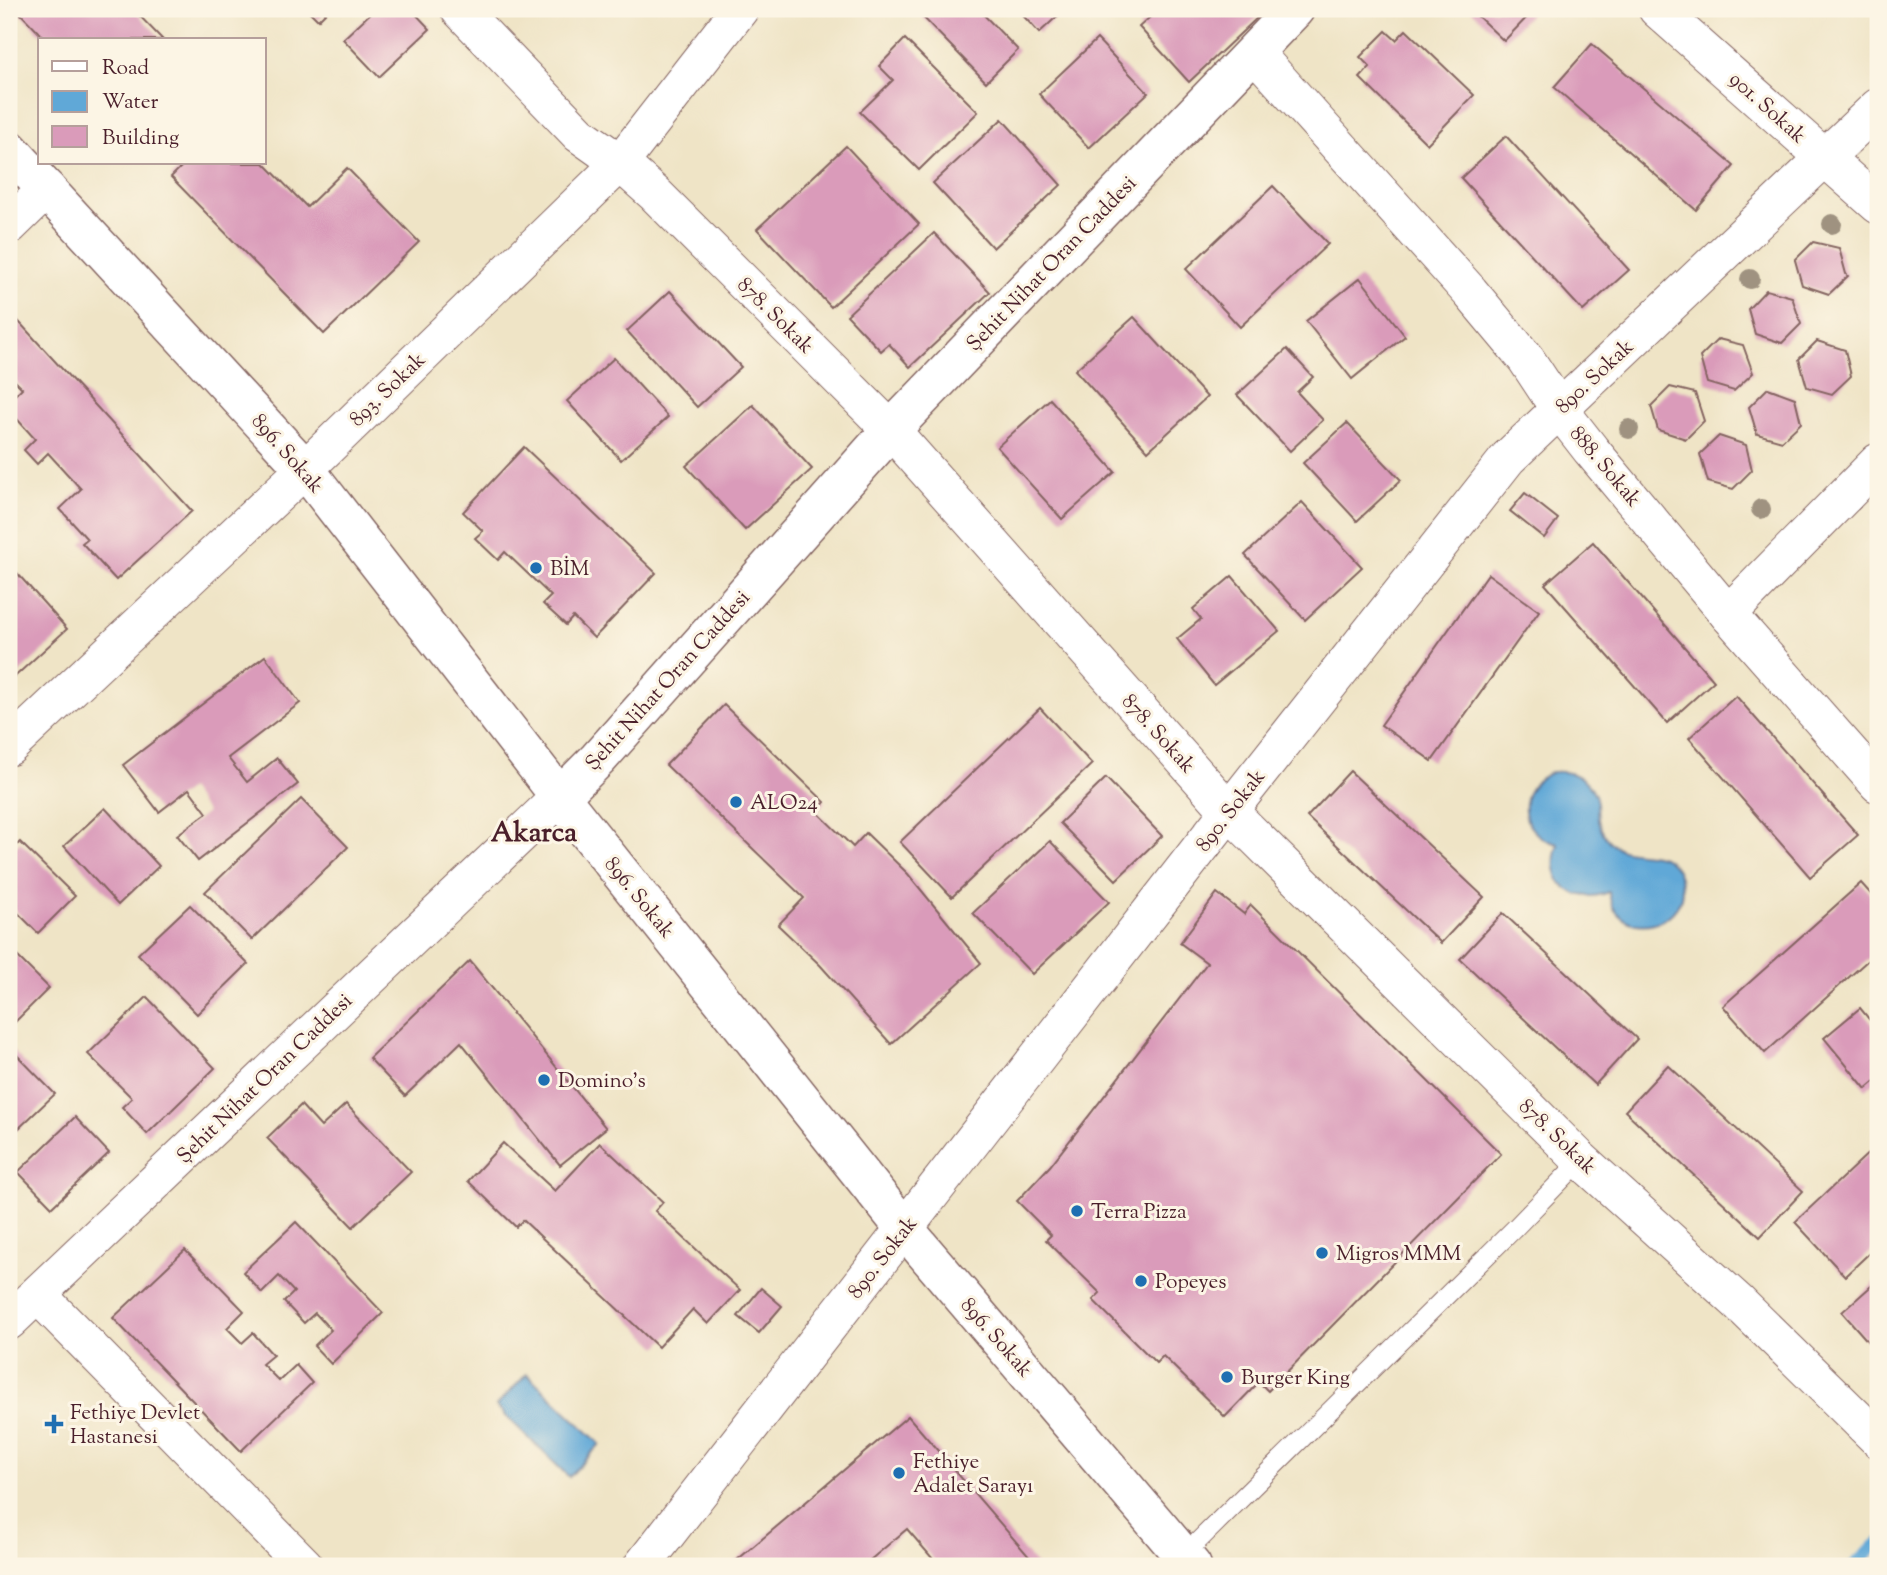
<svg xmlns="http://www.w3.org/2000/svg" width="1887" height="1575" font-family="'Sorts Mill Goudy',serif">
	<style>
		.water { fill: #60a8d7; stroke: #556481; stroke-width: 2 }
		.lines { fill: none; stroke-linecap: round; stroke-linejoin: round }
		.stream { stroke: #60a8d7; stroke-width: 12 }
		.building { fill: #da9bba }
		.service-casing { stroke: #846461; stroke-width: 20 }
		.minor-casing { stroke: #846461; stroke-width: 39 }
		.tertiary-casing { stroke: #846461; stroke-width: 41 }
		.service { stroke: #fff; stroke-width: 18 }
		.minor { stroke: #fff; stroke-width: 37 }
		.tertiary { stroke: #fff; stroke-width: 38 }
		.tree { fill: #9f9280 }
		.poi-dot { fill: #1f6fb2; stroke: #fcf5e5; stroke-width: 2.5 }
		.labels { text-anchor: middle; stroke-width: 6; stroke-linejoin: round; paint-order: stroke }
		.street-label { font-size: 21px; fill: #4a1f2b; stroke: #fcf5e5 }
		.poi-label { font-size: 21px; fill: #4a1f2b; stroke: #fcf5e5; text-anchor: start }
		.district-label { font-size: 28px; font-weight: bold; fill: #4a1f2b; stroke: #fcf5e5 }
	</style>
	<rect width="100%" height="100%" fill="#fcf5e5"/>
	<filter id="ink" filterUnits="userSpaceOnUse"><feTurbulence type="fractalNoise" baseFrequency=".0143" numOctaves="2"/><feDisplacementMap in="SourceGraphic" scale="14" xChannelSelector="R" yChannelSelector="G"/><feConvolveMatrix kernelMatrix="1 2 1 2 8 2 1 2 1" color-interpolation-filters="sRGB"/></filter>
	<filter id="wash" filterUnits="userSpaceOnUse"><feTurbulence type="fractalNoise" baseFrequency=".00686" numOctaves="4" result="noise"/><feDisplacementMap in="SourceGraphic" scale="28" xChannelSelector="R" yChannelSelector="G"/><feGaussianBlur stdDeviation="1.57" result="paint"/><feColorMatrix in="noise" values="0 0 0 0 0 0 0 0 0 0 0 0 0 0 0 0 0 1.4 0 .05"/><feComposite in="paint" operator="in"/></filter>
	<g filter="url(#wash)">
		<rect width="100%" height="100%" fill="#efe4c6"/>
		<!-- water -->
		<g class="water">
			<path d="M1553 772C1574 770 1594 781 1597 803 1598 813 1596 820 1601 829 1620 871 1664 836 1679 875 1698 926 1615 947 1609 892 1574 906 1544 881 1558 844 1516 835 1513 786 1553 772Z"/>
			<polygon points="527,1374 600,1444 569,1477 496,1406"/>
		</g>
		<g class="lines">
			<!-- stream -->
			<polyline class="stream" points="1853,1566 1878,1543"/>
		</g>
		<g id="blocks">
			<!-- building -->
			<g class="building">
				<polygon points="16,9 133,9 163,40 46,40"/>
				<polygon points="307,9 329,9 318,20"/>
				<polygon points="375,9 411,9 430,29 379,77 343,39"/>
				<polygon points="921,9 978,9 1018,50 986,82 918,12"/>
				<polygon points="1017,9 1065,9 1039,33"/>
				<polygon points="1159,9 1250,9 1258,17 1189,82 1139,27"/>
				<polygon points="1470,9 1535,9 1504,41"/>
				<polygon points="1406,30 1474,95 1427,144 1360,78 1370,67 1360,57 1386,31 1396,40"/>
				<polygon points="905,39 978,112 919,170 860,112 893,80 879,66"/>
				<polygon points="1097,39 1148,93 1089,148 1039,94"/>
				<polygon points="1592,44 1734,166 1696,210 1554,87"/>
				<polygon points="1002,119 1061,185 993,248 933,183"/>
				<polygon points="1506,136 1629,270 1583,311 1461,178"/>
				<polygon points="846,146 919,224 831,307 757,229"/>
				<polygon points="182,163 264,163 307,207 347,168 419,242 324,334 171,177 184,164"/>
				<polygon points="1273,186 1328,244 1240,327 1186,269"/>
				<polygon points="934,233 990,292 910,367 889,344 881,351 847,315"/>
				<polygon points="1813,242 1839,248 1846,274 1848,276 1829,294 1802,285 1795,260"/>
				<polygon points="1360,278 1405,336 1352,379 1306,321"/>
				<polygon points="1766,290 1792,297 1801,324 1782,343 1755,334 1748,309"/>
				<polygon points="670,291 741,367 697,407 627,331"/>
				<polygon points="9,311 192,511 116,580 82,543 87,539 60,509 81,489 48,453 37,464 24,450 35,439 9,410 9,401 22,388 10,376 9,377"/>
				<polygon points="1134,317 1207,397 1148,451 1075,370"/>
				<polygon points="1718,339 1743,345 1753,373 1734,391 1707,383 1700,357"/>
				<polygon points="1817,341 1845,350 1851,376 1832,394 1807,387 1799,359"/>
				<polygon points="1287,349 1313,377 1297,392 1323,420 1290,451 1237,395"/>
				<polygon points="614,358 668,417 621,460 567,401"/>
				<polygon points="1670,387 1695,393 1704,421 1686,439 1658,430 1651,406"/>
				<polygon points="1768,388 1795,398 1801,423 1782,441 1757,434 1749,407"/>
				<polygon points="1050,399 1115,472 1062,519 997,447"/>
				<polygon points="753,405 812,469 745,530 686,466"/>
				<polygon points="1347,423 1401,480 1357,521 1303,463"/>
				<polygon points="1719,436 1746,445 1752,470 1733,489 1708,482 1700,454"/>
				<polygon points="524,447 656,573 594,638 573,617 566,625 543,604 551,596 505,552 498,560 475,538 483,531 463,512"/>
				<polygon points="1525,493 1558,519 1544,538 1510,511"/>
				<polygon points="1302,502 1362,567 1305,620 1245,555"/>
				<polygon points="1593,542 1714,681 1667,723 1545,584"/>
				<polygon points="9,564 67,629 9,682"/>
				<polygon points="1488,574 1539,611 1432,761 1381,725"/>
				<polygon points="1232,576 1279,631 1214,685 1177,639 1201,619 1193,609"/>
				<polygon points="265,656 300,703 228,758 247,782 277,758 298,784 198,861 177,835 207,813 189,789 159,812 123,765"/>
				<polygon points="1736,696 1858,835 1810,877 1689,738"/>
				<polygon points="724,705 825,802 817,812 853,847 866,833 908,874 981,963 891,1044 820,965 778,925 804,898 666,765"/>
				<polygon points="1040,708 1092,764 952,897 900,842"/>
				<polygon points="1350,771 1484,897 1441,943 1307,817"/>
				<polygon points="1106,778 1162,836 1116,880 1060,823"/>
				<polygon points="301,799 348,847 252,940 205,892"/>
				<polygon points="105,808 159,866 118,905 64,846"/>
				<polygon points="1050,841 1109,902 1032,974 973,913"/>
				<polygon points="20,842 75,896 38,933 9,904 9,853"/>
				<polygon points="1861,883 1878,902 1878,951 1765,1053 1723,1006"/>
				<polygon points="1217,893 1244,914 1251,905 1501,1154 1268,1391 1259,1382 1225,1417 1163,1356 1156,1363 1093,1300 1100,1293 1046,1240 1051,1235 1017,1201 1050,1166 1207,963 1180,943"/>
				<polygon points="190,905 248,964 197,1014 138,954"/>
				<polygon points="1503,913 1637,1039 1595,1085 1460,959"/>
				<polygon points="9,948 49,988 12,1025 9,1022"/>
				<polygon points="470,961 606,1128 560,1165 461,1042 405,1096 369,1058"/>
				<polygon points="147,997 215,1068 147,1134 122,1107 132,1098 88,1054"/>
				<polygon points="1860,1008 1878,1030 1878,1079 1866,1089 1824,1038"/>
				<polygon points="9,1047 55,1094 17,1130 9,1121"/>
				<polygon points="1668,1065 1803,1191 1760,1237 1625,1111"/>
				<polygon points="346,1104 411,1172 353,1227 267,1138 301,1105 321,1127"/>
				<polygon points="75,1117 109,1153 52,1207 18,1172"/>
				<polygon points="503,1143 555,1191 600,1143 663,1202 655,1211 740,1290 708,1324 693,1309 658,1347 523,1220 516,1227 468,1181"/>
				<polygon points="1874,1148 1878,1153 1878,1245 1845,1276 1795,1222"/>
				<polygon points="296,1222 383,1313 331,1364 314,1346 331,1330 315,1313 304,1323 284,1302 294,1292 279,1276 262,1293 243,1272"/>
				<polygon points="185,1250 244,1311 227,1328 242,1343 253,1333 273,1355 262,1364 279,1381 296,1365 312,1383 241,1451 113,1318"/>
				<polygon points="1878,1280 1878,1353 1842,1312"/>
				<polygon points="761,1288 782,1306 759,1333 738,1316"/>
				<polygon points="908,1416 1037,1566 939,1566 907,1529 863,1566 730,1566"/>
			</g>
		</g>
	</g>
	<g filter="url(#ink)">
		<use href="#blocks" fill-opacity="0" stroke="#846461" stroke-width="2"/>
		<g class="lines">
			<defs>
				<polyline id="service" points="1184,1555 1516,1227 1581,1160"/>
				<g id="minor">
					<polyline points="459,9 579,134 620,163 655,194 891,430 1229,811 1581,1160 1738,1302 1878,1439"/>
					<polyline points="1657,9 1878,205"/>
					<polyline points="1254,52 1470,292 1526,359 1559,409 1591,450 1728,614 1878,784"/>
					<polyline points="9,226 47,189"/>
					<polyline points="1728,614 1878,462"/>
					<polyline points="9,747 305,469 620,163 740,9"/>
					<polyline points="38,1295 305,1566"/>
					<polyline points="9,1321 560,797"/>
					<polyline points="642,1566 1229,811 1508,458 1878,107"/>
				</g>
				<g id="tertiary">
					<polyline points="9,149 305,469 560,797 904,1228 1192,1566"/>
					<polyline points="560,797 598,759 891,430 1295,9"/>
				</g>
			</defs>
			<!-- service casing -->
			<use href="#service" class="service-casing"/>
			<!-- minor casing -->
			<use href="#minor" class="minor-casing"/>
			<!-- tertiary casing -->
			<use href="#tertiary" class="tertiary-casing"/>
			<!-- service -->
			<use href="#service" class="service"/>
			<!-- minor -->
			<use href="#minor" class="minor"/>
			<!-- tertiary -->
			<use href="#tertiary" class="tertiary"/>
		</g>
		<!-- trees -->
		<g class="tree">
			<circle cx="1832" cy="224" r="10"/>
			<circle cx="1750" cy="279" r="10"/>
			<circle cx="1629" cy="429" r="10"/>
			<circle cx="1761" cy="509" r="10"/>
		</g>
	</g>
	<!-- markers -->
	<g class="poi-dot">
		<circle cx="536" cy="568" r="7"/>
		<circle cx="736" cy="802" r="7"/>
		<circle cx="544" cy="1080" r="7"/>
		<circle cx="1077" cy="1211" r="7"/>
		<circle cx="1322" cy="1253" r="7"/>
		<circle cx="1141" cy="1281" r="7"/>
		<circle cx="1227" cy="1377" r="7"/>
		<path d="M50.5 1413.5h7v7h7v7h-7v7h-7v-7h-7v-7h7z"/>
		<circle cx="899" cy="1473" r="7"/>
	</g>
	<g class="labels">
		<!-- street labels -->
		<g class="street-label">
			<text transform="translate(1768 107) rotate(42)" y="7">901. Sokak</text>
			<text transform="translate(1051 263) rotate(-46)" y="7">Şehit Nihat Oran Caddesi</text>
			<text transform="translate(776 315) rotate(45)" y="7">878. Sokak</text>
			<text transform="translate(1594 376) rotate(-43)" y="7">890. Sokak</text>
			<text transform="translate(387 389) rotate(-44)" y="7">893. Sokak</text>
			<text transform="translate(288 453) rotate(49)" y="7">896. Sokak</text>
			<text transform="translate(1606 466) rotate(50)" y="7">888. Sokak</text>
			<text transform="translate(667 680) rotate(-48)" y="7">Şehit Nihat Oran Caddesi</text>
			<text transform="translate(1159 733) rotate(48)" y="7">878. Sokak</text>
			<text transform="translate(1230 810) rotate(-52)" y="7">890. Sokak</text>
			<text transform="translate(640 897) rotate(51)" y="7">896. Sokak</text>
			<text transform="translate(264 1078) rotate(-44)" y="7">Şehit Nihat Oran Caddesi</text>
			<text transform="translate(1558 1136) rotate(44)" y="7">878. Sokak</text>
			<text transform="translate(882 1257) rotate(-52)" y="7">890. Sokak</text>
			<text transform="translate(997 1337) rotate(49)" y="7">896. Sokak</text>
		</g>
		<!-- poi labels -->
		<g class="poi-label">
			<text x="550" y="575">BİM</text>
			<text x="750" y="809">ALO24</text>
			<text x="558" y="1087">Domino's</text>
			<text x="1091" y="1218">Terra Pizza</text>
			<text x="1336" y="1260">Migros MMM</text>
			<text x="1155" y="1288">Popeyes</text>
			<text x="1241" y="1384">Burger King</text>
			<text x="70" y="1419">Fethiye Devlet<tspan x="70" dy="24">Hastanesi</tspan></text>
			<text x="913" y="1468">Fethiye<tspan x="913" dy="24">Adalet Sarayı</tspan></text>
		</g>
		<!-- district labels -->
		<g class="district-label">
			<text x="534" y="841">Akarca</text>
		</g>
	</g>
	<!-- margin -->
	<rect width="1887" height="1575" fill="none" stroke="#fcf5e5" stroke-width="35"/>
	<!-- legend -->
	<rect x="38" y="38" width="228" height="126" fill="#fcf5e5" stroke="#b59f9b" stroke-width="2"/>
	<rect x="52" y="61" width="35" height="10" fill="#ffffff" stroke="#b59f9b" stroke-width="2"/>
	<text x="102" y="74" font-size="21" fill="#4a1f2b">Road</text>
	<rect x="52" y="91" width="35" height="21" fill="#60a8d7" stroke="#b59f9b" stroke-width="2"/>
	<text x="102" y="108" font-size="21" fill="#4a1f2b">Water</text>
	<rect x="52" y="126" width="35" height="21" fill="#da9bba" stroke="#b59f9b" stroke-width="2"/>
	<text x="102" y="144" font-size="21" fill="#4a1f2b">Building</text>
</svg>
